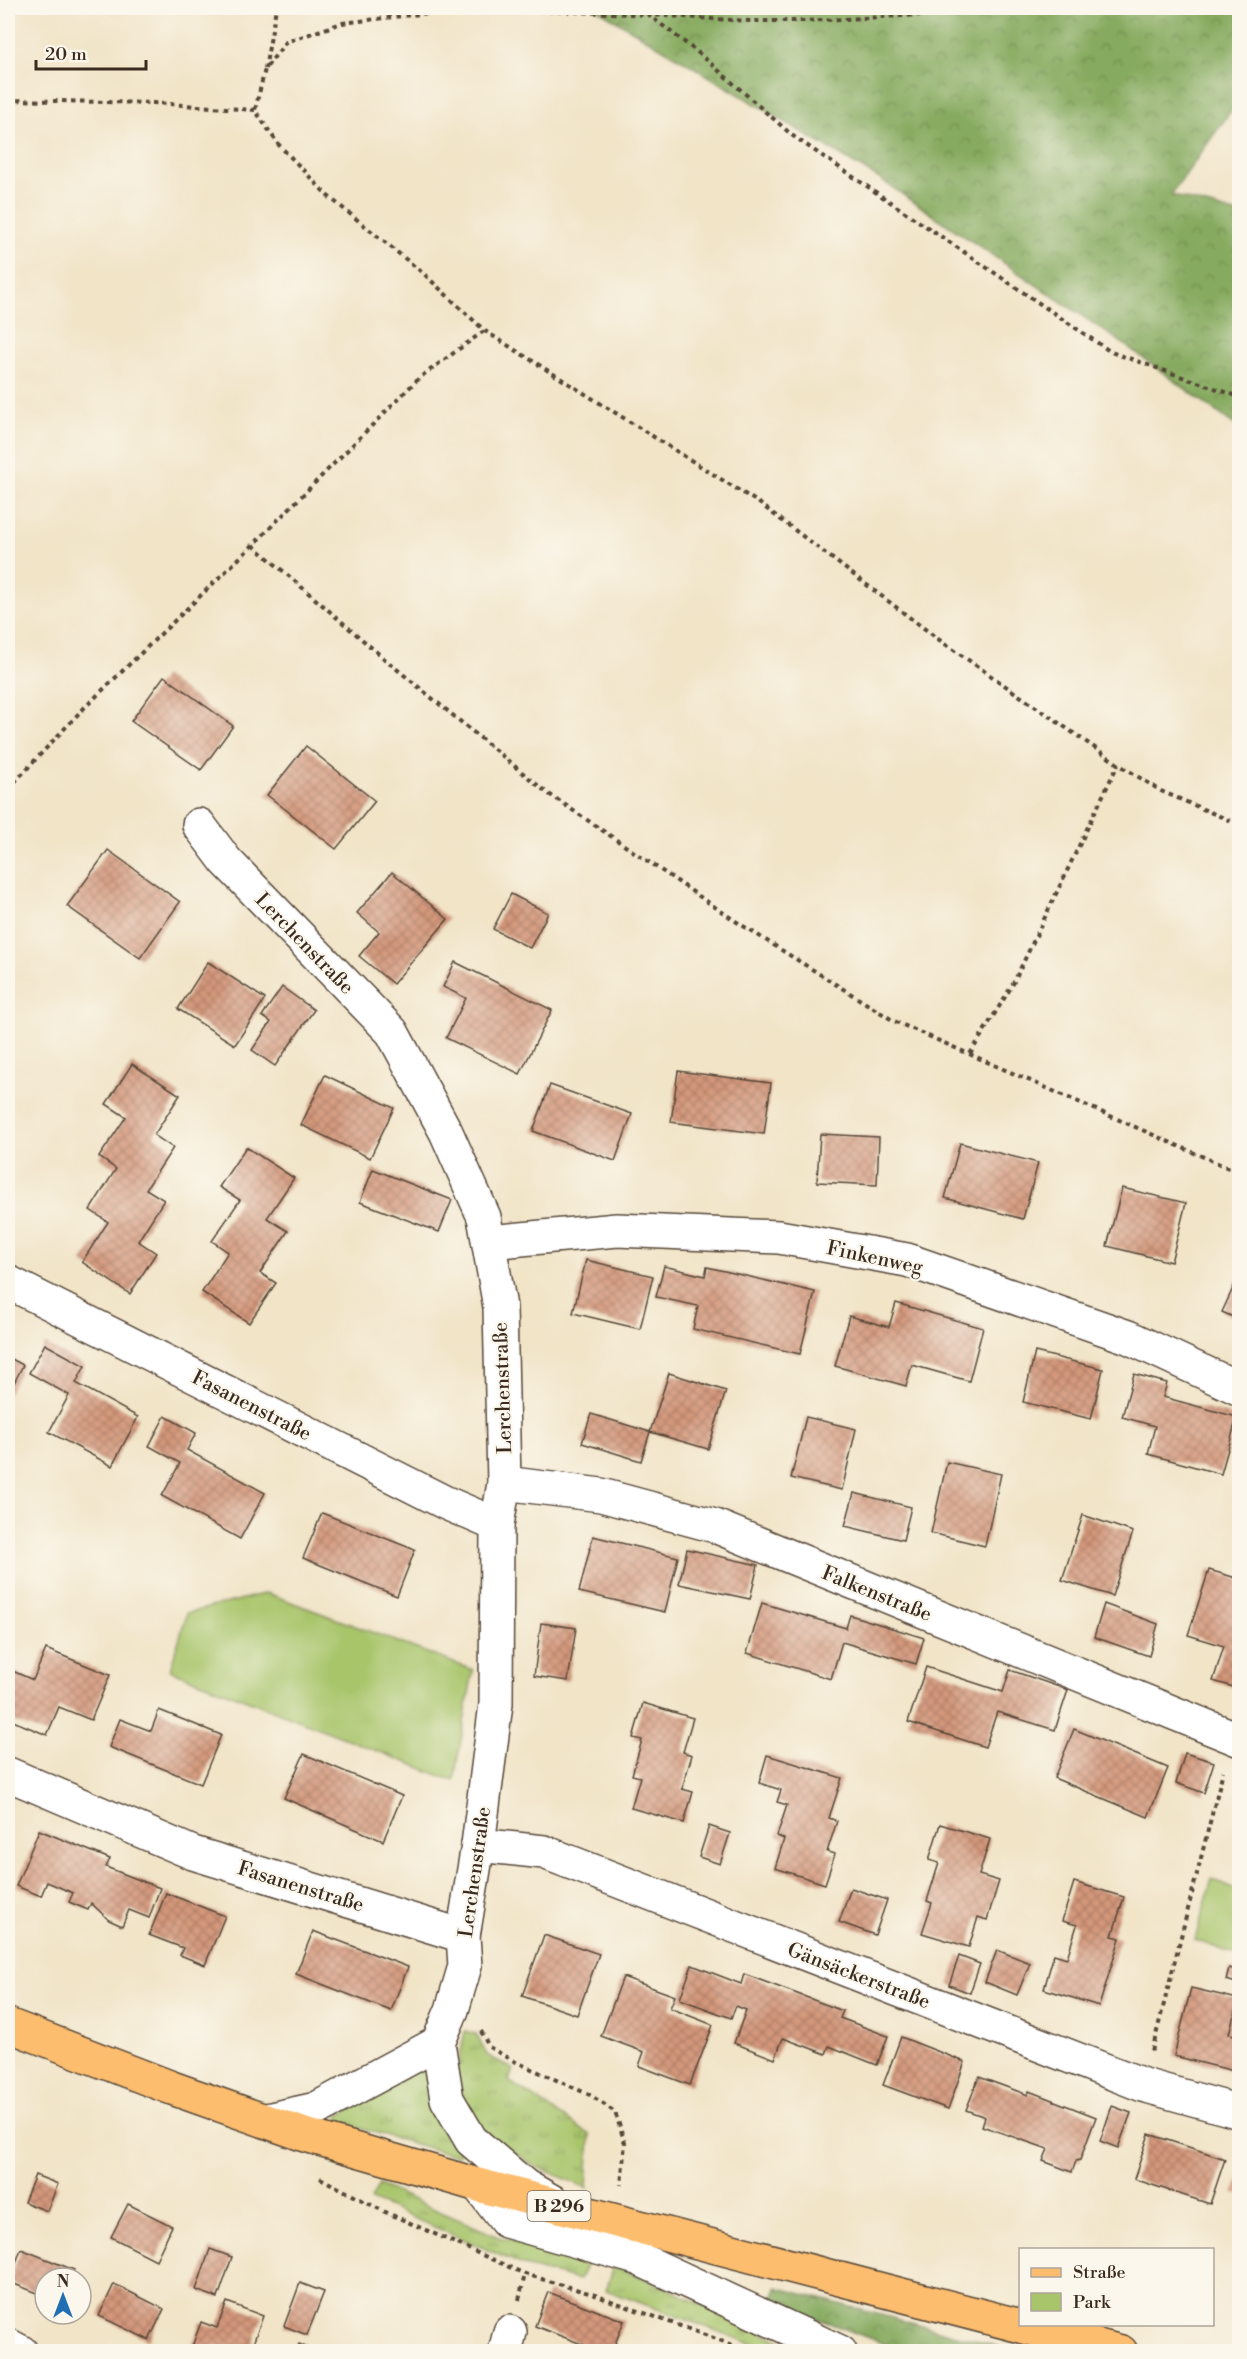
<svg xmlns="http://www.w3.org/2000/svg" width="1247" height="2359" font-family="'Libre Bodoni',serif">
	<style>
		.grass { fill: url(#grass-tufts); stroke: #727844; stroke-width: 1.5 }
		.forest { fill: url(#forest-crowns); stroke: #606a3e; stroke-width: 1.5 }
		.park { fill: #a8c56b; stroke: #727844; stroke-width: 1.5 }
		.building { fill: url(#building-cross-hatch) }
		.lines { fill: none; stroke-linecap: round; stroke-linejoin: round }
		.street-casing { stroke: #564637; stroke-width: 36 }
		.primary-casing { stroke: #564637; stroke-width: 36 }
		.path { stroke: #564637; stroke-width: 4; stroke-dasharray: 4.5 4.5; stroke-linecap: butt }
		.street { stroke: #fff; stroke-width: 33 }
		.primary { stroke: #fcbd6e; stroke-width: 33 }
		.labels { text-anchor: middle; stroke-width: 4.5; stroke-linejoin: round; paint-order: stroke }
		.shield { fill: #fbf7ec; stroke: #75685c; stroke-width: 1.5 }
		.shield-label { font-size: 18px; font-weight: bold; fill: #3b2a1e }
		.street-label { font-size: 20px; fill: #3b2a1e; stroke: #fbf7ec }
	</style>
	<defs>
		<pattern id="grass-tufts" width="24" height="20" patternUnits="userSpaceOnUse" patternTransform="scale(1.5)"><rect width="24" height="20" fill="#a8c56b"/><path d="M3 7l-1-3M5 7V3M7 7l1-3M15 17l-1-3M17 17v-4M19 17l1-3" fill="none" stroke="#8aa057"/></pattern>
		<pattern id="forest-crowns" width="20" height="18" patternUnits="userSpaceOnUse" patternTransform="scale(1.5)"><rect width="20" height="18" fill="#86aa5f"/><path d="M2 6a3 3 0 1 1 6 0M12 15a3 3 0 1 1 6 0" fill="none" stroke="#6f8b4e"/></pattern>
		<pattern id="building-cross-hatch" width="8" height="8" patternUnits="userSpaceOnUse" patternTransform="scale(1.5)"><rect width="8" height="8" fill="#d4987c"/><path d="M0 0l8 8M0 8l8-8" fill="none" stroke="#ad7c65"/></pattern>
	</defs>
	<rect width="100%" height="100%" fill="#fbf7ec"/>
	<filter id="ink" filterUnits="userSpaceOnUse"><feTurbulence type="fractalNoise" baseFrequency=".0167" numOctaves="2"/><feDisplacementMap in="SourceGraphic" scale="12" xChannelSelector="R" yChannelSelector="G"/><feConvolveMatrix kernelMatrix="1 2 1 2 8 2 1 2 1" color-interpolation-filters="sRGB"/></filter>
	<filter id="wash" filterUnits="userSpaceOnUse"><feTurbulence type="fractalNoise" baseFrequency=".008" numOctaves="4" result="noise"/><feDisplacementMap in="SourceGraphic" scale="24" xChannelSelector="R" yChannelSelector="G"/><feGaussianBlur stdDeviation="1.35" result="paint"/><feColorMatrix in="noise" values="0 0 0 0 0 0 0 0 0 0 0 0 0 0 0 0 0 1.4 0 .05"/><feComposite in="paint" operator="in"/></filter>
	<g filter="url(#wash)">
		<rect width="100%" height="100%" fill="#f1e4c7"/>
		<!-- grass -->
		<g class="grass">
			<polygon points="465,2031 476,2034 487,2055 513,2069 509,2081 590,2135 587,2188 535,2166 480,2130 464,2100 457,2072"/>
			<polygon points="423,2065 429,2068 461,2152 457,2156 338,2122 339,2115 383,2092"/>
			<polygon points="379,2185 501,2238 589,2260 579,2280 528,2267 371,2200"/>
			<polygon points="614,2267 649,2280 801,2351 771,2351 606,2290"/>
		</g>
		<!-- forest -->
		<g class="forest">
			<polygon points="595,8 1239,8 1239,106 1235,105 1171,195 1239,214 1239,428 1125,345 878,178"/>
			<polygon points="776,2287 1016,2351 903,2351 771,2301"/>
		</g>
		<!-- park -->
		<g class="park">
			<polygon points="267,1593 473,1670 454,1781 170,1670 187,1613"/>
			<polygon points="1212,1879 1239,1891 1239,1956 1195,1940"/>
		</g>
		<g id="blocks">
			<!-- building -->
			<g class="building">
				<polygon points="164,676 233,726 201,770 131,721"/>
				<polygon points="306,746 375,801 336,849 267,795"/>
				<polygon points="108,850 180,902 140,958 67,906"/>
				<polygon points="392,872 448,919 393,984 359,956 379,932 357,913"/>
				<polygon points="511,894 548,913 530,948 493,929"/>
				<polygon points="208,962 265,999 235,1045 178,1009"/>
				<polygon points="455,962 552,1010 520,1074 446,1038 466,998 443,987"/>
				<polygon points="282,987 314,1010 275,1066 252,1050 271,1022 262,1016"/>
				<polygon points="132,1064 180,1095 154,1135 173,1148 146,1189 164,1200 138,1241 156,1253 130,1294 82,1262 108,1222 90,1210 116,1169 99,1157 126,1117 106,1104"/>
				<polygon points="678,1071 771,1083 764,1134 671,1122"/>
				<polygon points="325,1075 394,1108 370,1158 301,1125"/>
				<polygon points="550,1085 632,1114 615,1161 533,1131"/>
				<polygon points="820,1134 879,1137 877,1185 817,1182"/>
				<polygon points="960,1143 1038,1163 1023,1219 945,1198"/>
				<polygon points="246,1147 294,1178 267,1218 288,1231 260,1273 276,1283 249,1323 202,1292 228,1252 212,1241 240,1200 219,1187"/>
				<polygon points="373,1169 452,1200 439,1232 360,1202"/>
				<polygon points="1122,1188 1186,1203 1171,1262 1107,1246"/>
				<polygon points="586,1260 653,1276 640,1329 573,1313"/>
				<polygon points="664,1266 705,1276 707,1267 815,1292 800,1354 693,1329 698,1306 656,1297"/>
				<polygon points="1240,1273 1240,1320 1222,1312"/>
				<polygon points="896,1303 983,1328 969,1381 912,1365 906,1386 835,1366 849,1316 889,1327"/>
				<polygon points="45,1344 85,1366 76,1383 138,1417 112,1466 49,1432 69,1395 29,1373"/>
				<polygon points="1035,1352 1103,1369 1091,1419 1023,1402"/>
				<polygon points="8,1357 23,1365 8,1395"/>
				<polygon points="669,1373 726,1391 708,1449 650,1432 641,1461 582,1443 591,1414 650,1432"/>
				<polygon points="1134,1374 1167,1383 1163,1397 1237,1417 1221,1474 1148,1454 1155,1426 1122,1417"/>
				<polygon points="165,1416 196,1433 187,1450 265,1493 240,1539 162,1496 180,1463 149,1446"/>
				<polygon points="806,1417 856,1429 842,1490 791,1478"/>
				<polygon points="947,1462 1001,1474 985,1546 931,1533"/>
				<polygon points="854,1493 911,1507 903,1540 845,1526"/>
				<polygon points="322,1513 415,1550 397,1596 303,1558"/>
				<polygon points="1083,1515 1133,1532 1112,1596 1062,1580"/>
				<polygon points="593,1536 678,1557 665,1612 579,1592"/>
				<polygon points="687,1549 758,1565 750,1599 679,1584"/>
				<polygon points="1209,1570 1240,1579 1240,1639 1236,1650 1240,1651 1240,1689 1213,1681 1224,1646 1188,1635"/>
				<polygon points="762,1603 846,1628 850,1615 924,1638 916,1664 842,1642 831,1679 747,1653"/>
				<polygon points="1104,1604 1158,1624 1149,1656 1094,1637"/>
				<polygon points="541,1623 576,1628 568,1681 534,1676"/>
				<polygon points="46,1649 110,1675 91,1720 59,1707 47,1735 8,1719 8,1669 33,1680"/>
				<polygon points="926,1667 1003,1692 1010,1670 1068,1690 1055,1730 997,1712 985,1747 908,1722"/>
				<polygon points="643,1703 693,1718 683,1752 692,1755 682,1789 693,1792 684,1823 631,1808 640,1777 632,1775 642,1740 633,1738"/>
				<polygon points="159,1710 221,1735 201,1784 109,1747 120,1719 151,1731"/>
				<polygon points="1074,1729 1168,1768 1148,1817 1054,1778"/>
				<polygon points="1185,1753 1214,1762 1204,1793 1176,1783"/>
				<polygon points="304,1754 402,1796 383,1841 284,1798"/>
				<polygon points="767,1755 842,1778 829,1818 837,1821 827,1852 835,1854 825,1884 775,1868 784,1839 777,1836 787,1805 777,1802 781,1790 759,1783"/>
				<polygon points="940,1824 990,1839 979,1875 999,1881 987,1920 978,1917 969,1947 922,1933 932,1903 927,1901 939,1863 929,1860"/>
				<polygon points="709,1826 730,1833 720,1864 699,1857"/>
				<polygon points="39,1830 110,1859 106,1867 160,1888 149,1918 129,1910 122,1926 109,1920 91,1903 88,1910 69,1902 73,1893 47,1882 41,1896 16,1886"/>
				<polygon points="1074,1882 1124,1897 1112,1936 1120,1938 1099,2006 1044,1989 1054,1954 1067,1958 1077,1925 1062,1921"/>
				<polygon points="851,1888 887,1900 875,1935 839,1922"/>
				<polygon points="166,1893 225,1916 205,1965 180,1955 183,1948 149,1935"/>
				<polygon points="313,1931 408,1967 391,2011 296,1974"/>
				<polygon points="544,1935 599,1954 577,2015 522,1996"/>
				<polygon points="997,1950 1030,1963 1017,1995 985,1982"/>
				<polygon points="959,1956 980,1964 970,1993 949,1985"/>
				<polygon points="692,1965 741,1984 744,1974 843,2011 840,2018 888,2036 877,2065 829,2046 826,2054 783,2038 775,2059 734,2043 746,2010 736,2006 731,2018 680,1999"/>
				<polygon points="1229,1968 1240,1971 1240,1984 1226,1980"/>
				<polygon points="623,1977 675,1996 670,2008 713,2025 690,2085 639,2066 644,2052 601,2036"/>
				<polygon points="1191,1988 1238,1999 1229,2034 1240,2036 1238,2072 1174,2056"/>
				<polygon points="901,2037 965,2062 948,2109 883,2085"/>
				<polygon points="979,2077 1028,2095 1029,2091 1096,2117 1080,2160 1076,2161 1072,2172 1043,2161 1048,2149 982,2126 985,2117 966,2110"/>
				<polygon points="1112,2106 1131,2113 1118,2148 1100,2141"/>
				<polygon points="1149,2134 1225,2159 1210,2204 1134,2179"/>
				<polygon points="35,2175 58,2184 47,2211 24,2202"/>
				<polygon points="1240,2175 1240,2195 1234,2194"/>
				<polygon points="128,2204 172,2226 156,2260 111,2237"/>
				<polygon points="21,2249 74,2270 71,2278 45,2278 45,2296 9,2282"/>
				<polygon points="210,2249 232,2257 218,2298 196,2290"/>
				<polygon points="300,2283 324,2292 307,2335 284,2326"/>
				<polygon points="114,2284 164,2309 149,2340 99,2316"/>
				<polygon points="548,2292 624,2321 612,2352 602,2352 535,2326"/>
				<polygon points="227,2302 263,2316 250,2352 190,2352 201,2322 217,2328"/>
				<polygon points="299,2344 316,2352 295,2352"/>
			</g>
		</g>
	</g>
	<g filter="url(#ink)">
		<use href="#blocks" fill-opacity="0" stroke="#564637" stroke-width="1.5"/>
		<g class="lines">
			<defs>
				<g id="street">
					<polyline points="199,825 226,861 392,1032 446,1132 484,1217 500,1307 504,1483 497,1525 496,1704 478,1845 463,1936 465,1966 452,2010 438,2043 447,2099 471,2140 525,2186 553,2202"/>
					<polyline points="489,1242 617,1230 779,1237 907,1260 1128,1337 1240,1389"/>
					<polyline points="8,1282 446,1503 497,1525"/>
					<polyline points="504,1483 601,1495 715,1526 1240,1740"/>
					<polyline points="8,1774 193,1853 463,1936"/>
					<polyline points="478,1845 544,1852 1143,2085 1240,2112"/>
					<polyline points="266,2120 316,2109 438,2043"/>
					<polyline points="478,2185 506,2221 637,2258 840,2352"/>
					<polyline points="8,2345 21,2352"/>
					<polyline points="505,2352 510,2332"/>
				</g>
				<polyline id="primary" points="8,2025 172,2088 302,2134 478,2185 1121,2352"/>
			</defs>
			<!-- street casing -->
			<use href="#street" class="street-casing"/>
			<!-- primary casing -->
			<use href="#primary" class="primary-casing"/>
			<!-- path -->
			<g class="path">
				<polyline points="640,8 701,55 793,136 1111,352 1240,397"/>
				<polyline points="1056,8 805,21 751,21 611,13 463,9 342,23 286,42 265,69 255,110 278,144 328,196 424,274 485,331 759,503 938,639 1118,764 1161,791 1240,825"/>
				<polyline points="265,69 276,8"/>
				<polyline points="8,100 154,103 255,110"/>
				<polyline points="253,545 387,661 546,792 737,922 894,1021 1240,1173"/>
				<polyline points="8,789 81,711 253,545 419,378 484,331"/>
				<polyline points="970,1054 1013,984 1118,764"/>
				<polyline points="481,2031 489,2047 514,2061 590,2095 615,2112 625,2143 621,2185"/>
				<polyline points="1152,2051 1223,1771"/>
				<polyline points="320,2178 383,2211 525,2274 592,2294 741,2348"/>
				<polyline points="519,2300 525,2274"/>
			</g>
			<!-- street -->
			<use href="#street" class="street"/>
			<!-- primary -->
			<use href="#primary" class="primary"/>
		</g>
	</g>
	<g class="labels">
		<!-- shield labels -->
		<rect class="shield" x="527.5" y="2191" width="63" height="30" rx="4.5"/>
		<g class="shield-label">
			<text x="559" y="2212">B 296</text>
		</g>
		<!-- street labels -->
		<g class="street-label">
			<text transform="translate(305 943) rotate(46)" y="7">Lerchenstraße</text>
			<text transform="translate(875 1257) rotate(12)" y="7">Finkenweg</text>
			<text transform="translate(502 1388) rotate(-92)" y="7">Lerchenstraße</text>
			<text transform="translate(252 1405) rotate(27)" y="7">Fasanenstraße</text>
			<text transform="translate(877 1593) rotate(22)" y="7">Falkenstraße</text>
			<text transform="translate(474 1872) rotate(-82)" y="7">Lerchenstraße</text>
			<text transform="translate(301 1886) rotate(17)" y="7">Fasanenstraße</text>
			<text transform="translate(859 1975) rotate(21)" y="7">Gänsäckerstraße</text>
		</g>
	</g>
	<!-- margin -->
	<rect width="1247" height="2359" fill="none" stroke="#fbf7ec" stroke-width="30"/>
	<!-- legend -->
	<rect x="1019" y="2248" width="195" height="78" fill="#fbf7ec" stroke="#aea59a" stroke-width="1.5"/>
	<rect x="1031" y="2268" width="30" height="9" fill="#fcbd6e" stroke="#aea59a" stroke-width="1.5"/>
	<text x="1073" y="2278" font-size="18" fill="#3b2a1e">Straße</text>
	<rect x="1031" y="2293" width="30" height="18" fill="#a8c56b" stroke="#aea59a" stroke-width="1.5"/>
	<text x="1073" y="2308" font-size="18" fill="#3b2a1e">Park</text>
	<!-- north arrow -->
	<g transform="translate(63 2296)"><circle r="28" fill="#fbf7ec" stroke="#aea59a" stroke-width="1.5"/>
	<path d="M0-4.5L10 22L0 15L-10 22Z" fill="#1f6fb2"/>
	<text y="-9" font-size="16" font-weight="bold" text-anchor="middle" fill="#3b2a1e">N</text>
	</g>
	<!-- scale -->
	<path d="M36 60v9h110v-9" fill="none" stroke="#3b2a1e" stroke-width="3"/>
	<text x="45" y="60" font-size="18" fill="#3b2a1e" stroke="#fbf7ec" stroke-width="4.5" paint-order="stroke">20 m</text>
</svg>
